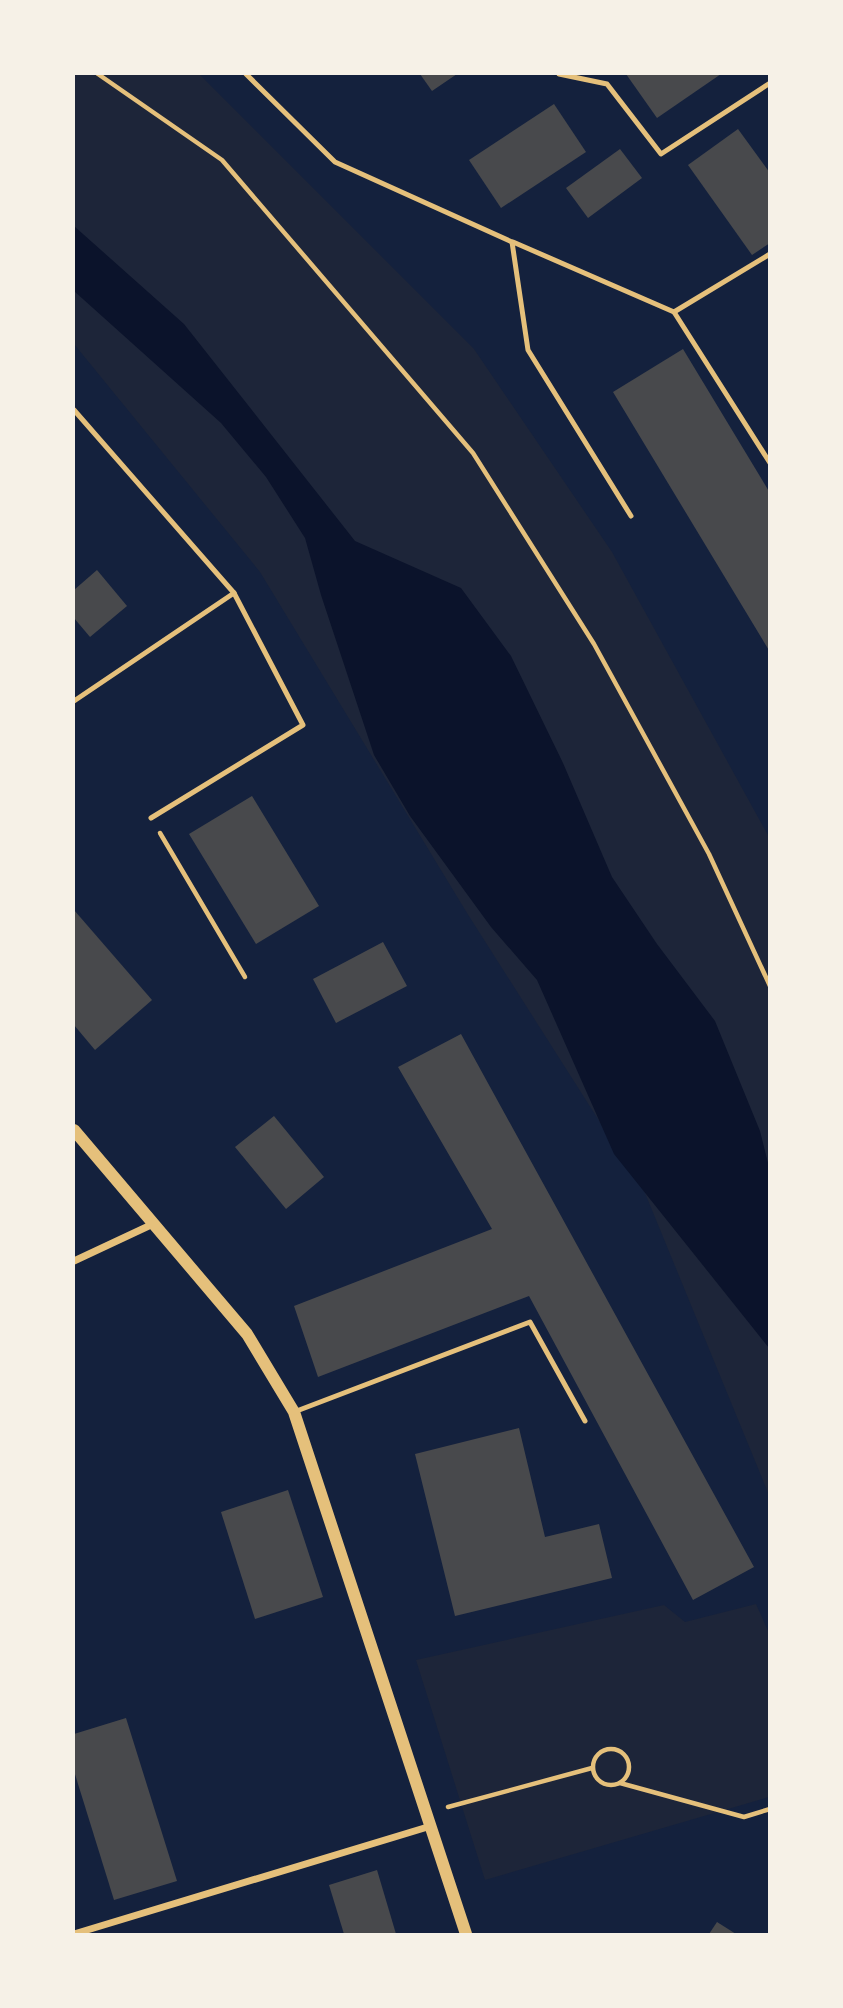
<svg xmlns="http://www.w3.org/2000/svg" width="843" height="2008" font-family="'DejaVu Sans',sans-serif">
	<style>
		.green { fill: #1d2539 }
		.water { fill: #0b132b }
		.building { fill: #48494c }
		.lines { fill: none; stroke-linecap: round; stroke-linejoin: round }
		.path { stroke: #e5c07b; stroke-width: 4.5 }
		.service { stroke: #e5c07b; stroke-width: 5 }
		.minor { stroke: #e5c07b; stroke-width: 7 }
		.tertiary { stroke: #e5c07b; stroke-width: 12 }
	</style>
	<rect width="100%" height="100%" fill="#14213d"/>
	<!-- green -->
	<g class="green">
		<polygon points="74,74 199,74 474,349 612,552 769,837 769,1495 645,1193 467,913 260,572 74,344"/>
		<polygon points="756,1604 769,1633 769,1797 485,1880 416,1660 664,1605 685,1622"/>
	</g>
	<!-- water -->
	<polygon class="water" points="74,226 184,324 355,541 461,588 511,656 563,763 612,877 657,944 715,1021 760,1131 769,1167 769,1348 614,1154 537,980 491,927 410,816 374,755 321,595 305,538 266,477 221,423 74,291"/>
	<!-- building -->
	<g class="building">
		<polygon points="420,74 457,74 432,91"/>
		<polygon points="626,74 721,74 657,118"/>
		<polygon points="554,104 586,152 501,208 469,160"/>
		<polygon points="738,129 770,173 770,243 752,255 688,165"/>
		<polygon points="620,149 642,178 588,218 566,188"/>
		<polygon points="683,349 770,493 770,652 613,392"/>
		<polygon points="97,570 127,606 90,637 74,618 74,590"/>
		<polygon points="252,796 319,906 256,944 189,834"/>
		<polygon points="74,910 152,1000 95,1050 74,1025"/>
		<polygon points="383,942 407,986 336,1023 313,979"/>
		<polygon points="461,1034 754,1567 693,1600 529,1296 318,1377 294,1306 492,1229 398,1067"/>
		<polygon points="274,1116 324,1177 286,1209 235,1147"/>
		<polygon points="519,1428 545,1537 599,1524 612,1578 455,1616 415,1454"/>
		<polygon points="288,1490 323,1597 255,1619 221,1512"/>
		<polygon points="126,1718 177,1881 114,1900 74,1771 74,1734"/>
		<polygon points="377,1870 396,1934 344,1934 329,1885"/>
		<polygon points="717,1922 736,1934 709,1934"/>
	</g>
	<g class="lines">
		<!-- path -->
		<g class="path">
			<polyline points="98,74 222,160 473,453 594,644 709,854 770,986"/>
			<polyline points="160,833 245,977"/>
			<circle cx="611" cy="1767" r="18"/>
			<polyline points="620,1783 744,1817 770,1809"/>
			<polyline points="448,1807 592,1768"/>
		</g>
		<!-- service -->
		<g class="service">
			<polyline points="246,74 335,162 512,242 528,350 631,516"/>
			<polyline points="559,74 607,84 661,154 770,83"/>
			<polyline points="513,242 674,312 770,254"/>
			<polyline points="674,312 770,463"/>
			<polyline points="74,410 234,593 303,725 151,818"/>
			<polyline points="74,701 234,593"/>
			<polyline points="294,1412 530,1322 585,1421"/>
		</g>
		<!-- minor -->
		<g class="minor">
			<polyline points="74,1261 153,1224"/>
			<polyline points="74,1934 431,1826"/>
		</g>
		<!-- tertiary -->
		<polyline class="tertiary" points="74,1130 247,1334 294,1412 466,1934"/>
	</g>
	<!-- border -->
	<rect width="843" height="2008" fill="none" stroke="#f6f1e7" stroke-width="150"/>
</svg>
